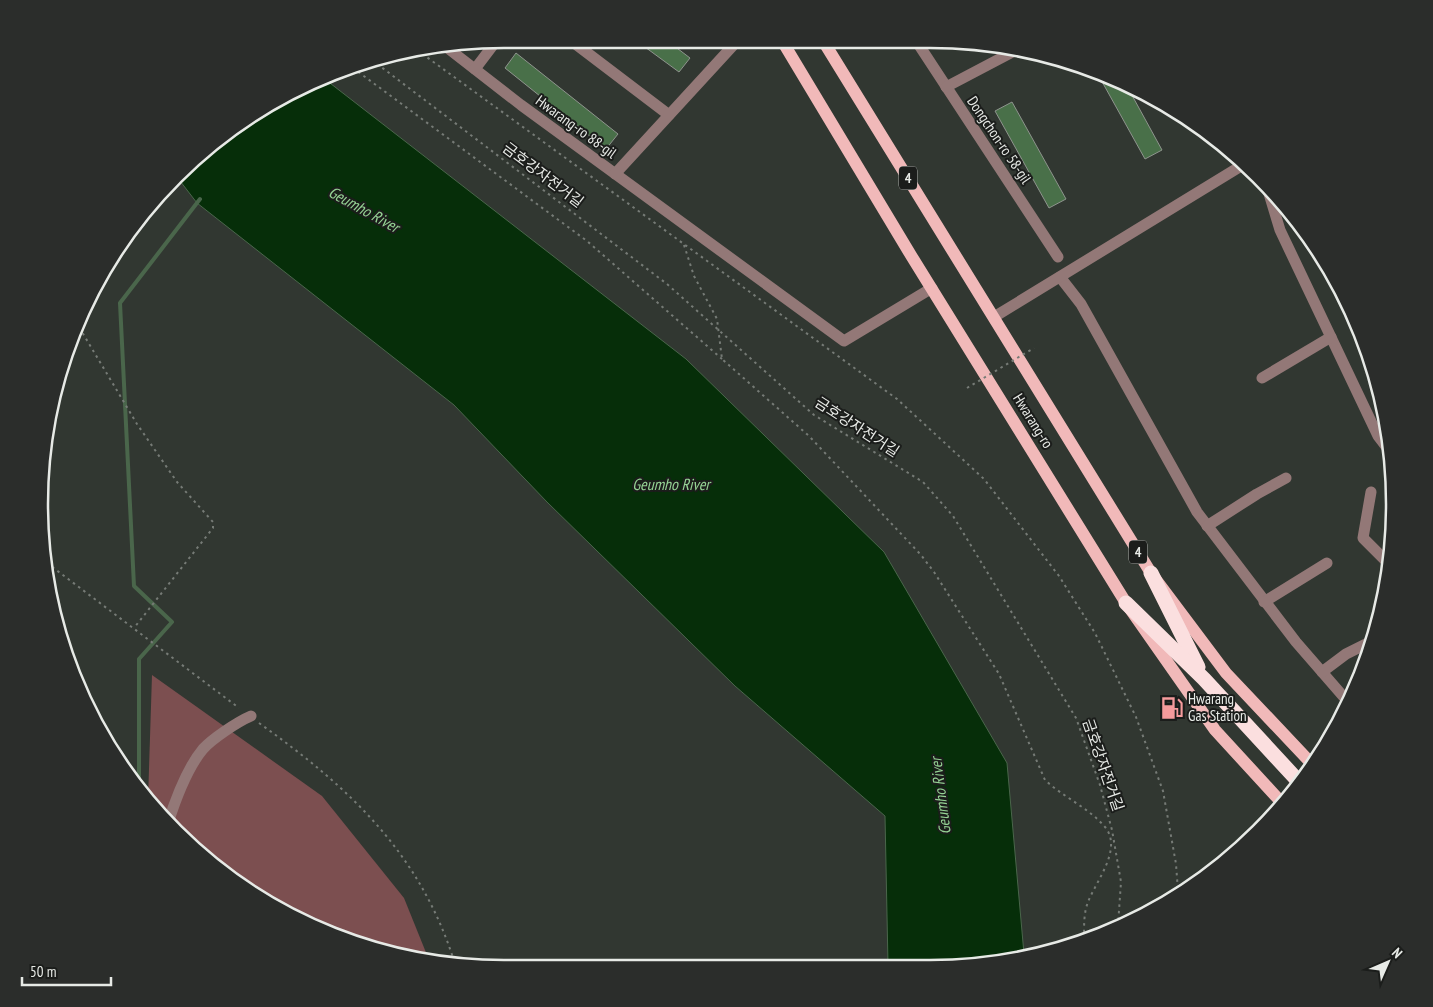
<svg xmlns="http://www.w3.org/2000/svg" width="1433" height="1007" font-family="'PT Sans Narrow','Noto Sans KR',sans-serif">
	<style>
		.green { fill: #7c4f50 }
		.water { fill: #062e09; stroke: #4a664b }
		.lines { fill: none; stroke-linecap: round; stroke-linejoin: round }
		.stream { stroke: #4a664b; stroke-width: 4 }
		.building { fill: #497049; stroke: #8e948d }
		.path { stroke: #767b76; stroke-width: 2; stroke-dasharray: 2.5 4; stroke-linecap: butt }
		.minor { stroke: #937877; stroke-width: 11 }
		.major { stroke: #f1b9b9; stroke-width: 12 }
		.highway { stroke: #fbdfdf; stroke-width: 15 }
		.path-bridge { stroke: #767b76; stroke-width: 2; stroke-dasharray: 2.5 4; stroke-linecap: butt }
		.labels { text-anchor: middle; stroke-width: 4; stroke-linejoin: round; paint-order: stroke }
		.shield { fill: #1b1d1b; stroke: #aaaca9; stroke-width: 1 }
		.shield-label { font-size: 14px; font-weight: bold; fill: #e7eae6 }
		.street-label { font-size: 15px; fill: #e7eae6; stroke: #1b1d1b }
		.poi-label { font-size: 15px; fill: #e7eae6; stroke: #1b1d1b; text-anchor: start }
		.water-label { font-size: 16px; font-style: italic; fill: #95d294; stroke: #1b1d1b }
		.rim { fill: none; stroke: #e7eae6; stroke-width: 2.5 }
	</style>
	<rect width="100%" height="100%" fill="#313731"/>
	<!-- green -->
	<polygon class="green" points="152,675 322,796 404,898 429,960 383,952 298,920 221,872 154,810 148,800"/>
	<!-- water -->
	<polygon class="water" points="326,80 686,359 884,552 1007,763 1024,954 990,964 888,965 885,816 735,686 547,502 454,405 197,203 177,177 246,117"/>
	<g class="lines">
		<!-- stream -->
		<polyline class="stream" points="139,787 139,659 172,622 134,586 120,303 200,199"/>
	</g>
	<!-- building -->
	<g class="building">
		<polygon points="634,39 665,39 690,58 679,72"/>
		<polygon points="516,53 618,134 606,149 505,68"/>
		<polygon points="1100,78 1128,88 1162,150 1145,159"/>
		<polygon points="1012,102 1066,199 1049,208 995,111"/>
	</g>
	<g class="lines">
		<!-- path -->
		<g class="path">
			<polyline points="417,50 897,399 984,479 1059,576 1095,633 1136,717 1163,791 1176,864 1178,891"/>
			<polyline points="372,60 667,284 814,415 923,482 953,516 1076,718 1100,785 1112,830 1121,882 1118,925"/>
			<polyline points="353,68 587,241 722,359"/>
			<path d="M684 245 694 276 717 319 722 359 809 436 921 555 934 572 999 674 1045 780C1063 797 1089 808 1105 827 1123 849 1096 881 1088 902 1084 912 1084 924 1084 936"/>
			<polyline points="76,322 137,424 177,482 213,522 213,528 134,628"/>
			<polyline points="47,563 239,708"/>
			<path d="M259 723C350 788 421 854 455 964"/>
		</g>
		<!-- minor -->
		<g class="minor">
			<polyline points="569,39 669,115"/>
			<polyline points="915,39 1058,257"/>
			<polyline points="445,46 521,105 844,341 932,288"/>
			<polyline points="475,69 497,40"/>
			<polyline points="946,87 1020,48"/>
			<polyline points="615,174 739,39"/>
			<polyline points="1267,187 1280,230 1378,436 1391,453"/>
			<polyline points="1060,277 1081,304 1197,512 1296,642 1349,703"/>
			<polyline points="994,317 1241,166"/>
			<polyline points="1262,378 1331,337"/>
			<polyline points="1371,492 1363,538 1388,563"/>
			<polyline points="1207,526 1257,494 1286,478"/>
			<polyline points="1264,602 1327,563"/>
			<polyline points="1322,672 1346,654 1372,641"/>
			<path d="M168 823C175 801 188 767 203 749 212 739 237 722 251 716"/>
		</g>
		<!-- major -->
		<g class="major">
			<polyline points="781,39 912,257 1126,603 1215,730 1282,803"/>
			<polyline points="822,39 1151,573 1226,673 1312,764"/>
		</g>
		<!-- highway -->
		<g class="highway">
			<polyline points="1151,573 1198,667"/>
			<polyline points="1126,603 1204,679 1300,783"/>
		</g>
		<!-- path-bridge -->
		<polyline class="path-bridge" points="967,388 1034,348"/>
	</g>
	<!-- icons -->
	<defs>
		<symbol id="fuel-bare" viewBox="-9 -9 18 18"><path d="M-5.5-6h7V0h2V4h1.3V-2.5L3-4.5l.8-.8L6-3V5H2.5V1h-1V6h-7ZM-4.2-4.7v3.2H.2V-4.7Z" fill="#f59b9c" stroke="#1b1d1b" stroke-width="2.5" paint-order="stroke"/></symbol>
	</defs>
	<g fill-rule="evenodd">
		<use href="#fuel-bare" x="1156" y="692" width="32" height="32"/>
	</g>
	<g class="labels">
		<!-- shield labels -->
		<g class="shield">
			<rect x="899" y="166.5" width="18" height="23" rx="4"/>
			<rect x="1129" y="540.5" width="18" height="23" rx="4"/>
		</g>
		<g class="shield-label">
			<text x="908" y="183">4</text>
			<text x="1138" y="557">4</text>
		</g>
		<!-- street labels -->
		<g class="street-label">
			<text transform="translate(576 127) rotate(36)" y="5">Hwarang-ro 88-gil</text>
			<text transform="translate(999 140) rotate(56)" y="5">Dongchon-ro 58-gil</text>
			<text transform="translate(543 175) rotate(37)" y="5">금호강자전거길</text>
			<text transform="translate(1033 421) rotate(58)" y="5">Hwarang-ro</text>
			<text transform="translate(857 427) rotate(33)" y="5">금호강자전거길</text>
			<text transform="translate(1103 765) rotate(71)" y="5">금호강자전거길</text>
		</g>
		<!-- poi labels -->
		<g class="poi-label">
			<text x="1188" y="704">Hwarang<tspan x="1188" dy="17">Gas Station</tspan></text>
		</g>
		<!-- water labels -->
		<g class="water-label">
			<text transform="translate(364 209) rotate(29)" y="6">Geumho River</text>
			<text x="671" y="490">Geumho River</text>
			<text transform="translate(940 796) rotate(-97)" y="6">Geumho River</text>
		</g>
	</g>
	<!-- crop -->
	<path d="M0 0H1433V1007H0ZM504 48H930A456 456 0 0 1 1386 504V504A456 456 0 0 1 930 960H504A456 456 0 0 1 48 504V504A456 456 0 0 1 504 48Z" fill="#2b2d2b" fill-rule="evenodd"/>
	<path class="rim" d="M504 48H930A456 456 0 0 1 1386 504V504A456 456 0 0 1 930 960H504A456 456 0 0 1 48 504V504A456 456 0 0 1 504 48Z"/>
	<!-- north arrow -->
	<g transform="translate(1388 962) rotate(45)" stroke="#1b1d1b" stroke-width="4" paint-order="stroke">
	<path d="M0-4L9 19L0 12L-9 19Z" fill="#e7eae6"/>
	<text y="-8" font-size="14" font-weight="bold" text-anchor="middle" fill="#e7eae6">N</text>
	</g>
	<!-- scale -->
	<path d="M22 977v8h89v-8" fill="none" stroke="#e7eae6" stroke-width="2.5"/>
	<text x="30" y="977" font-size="15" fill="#e7eae6" stroke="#1b1d1b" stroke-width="4" paint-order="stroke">50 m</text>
</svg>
